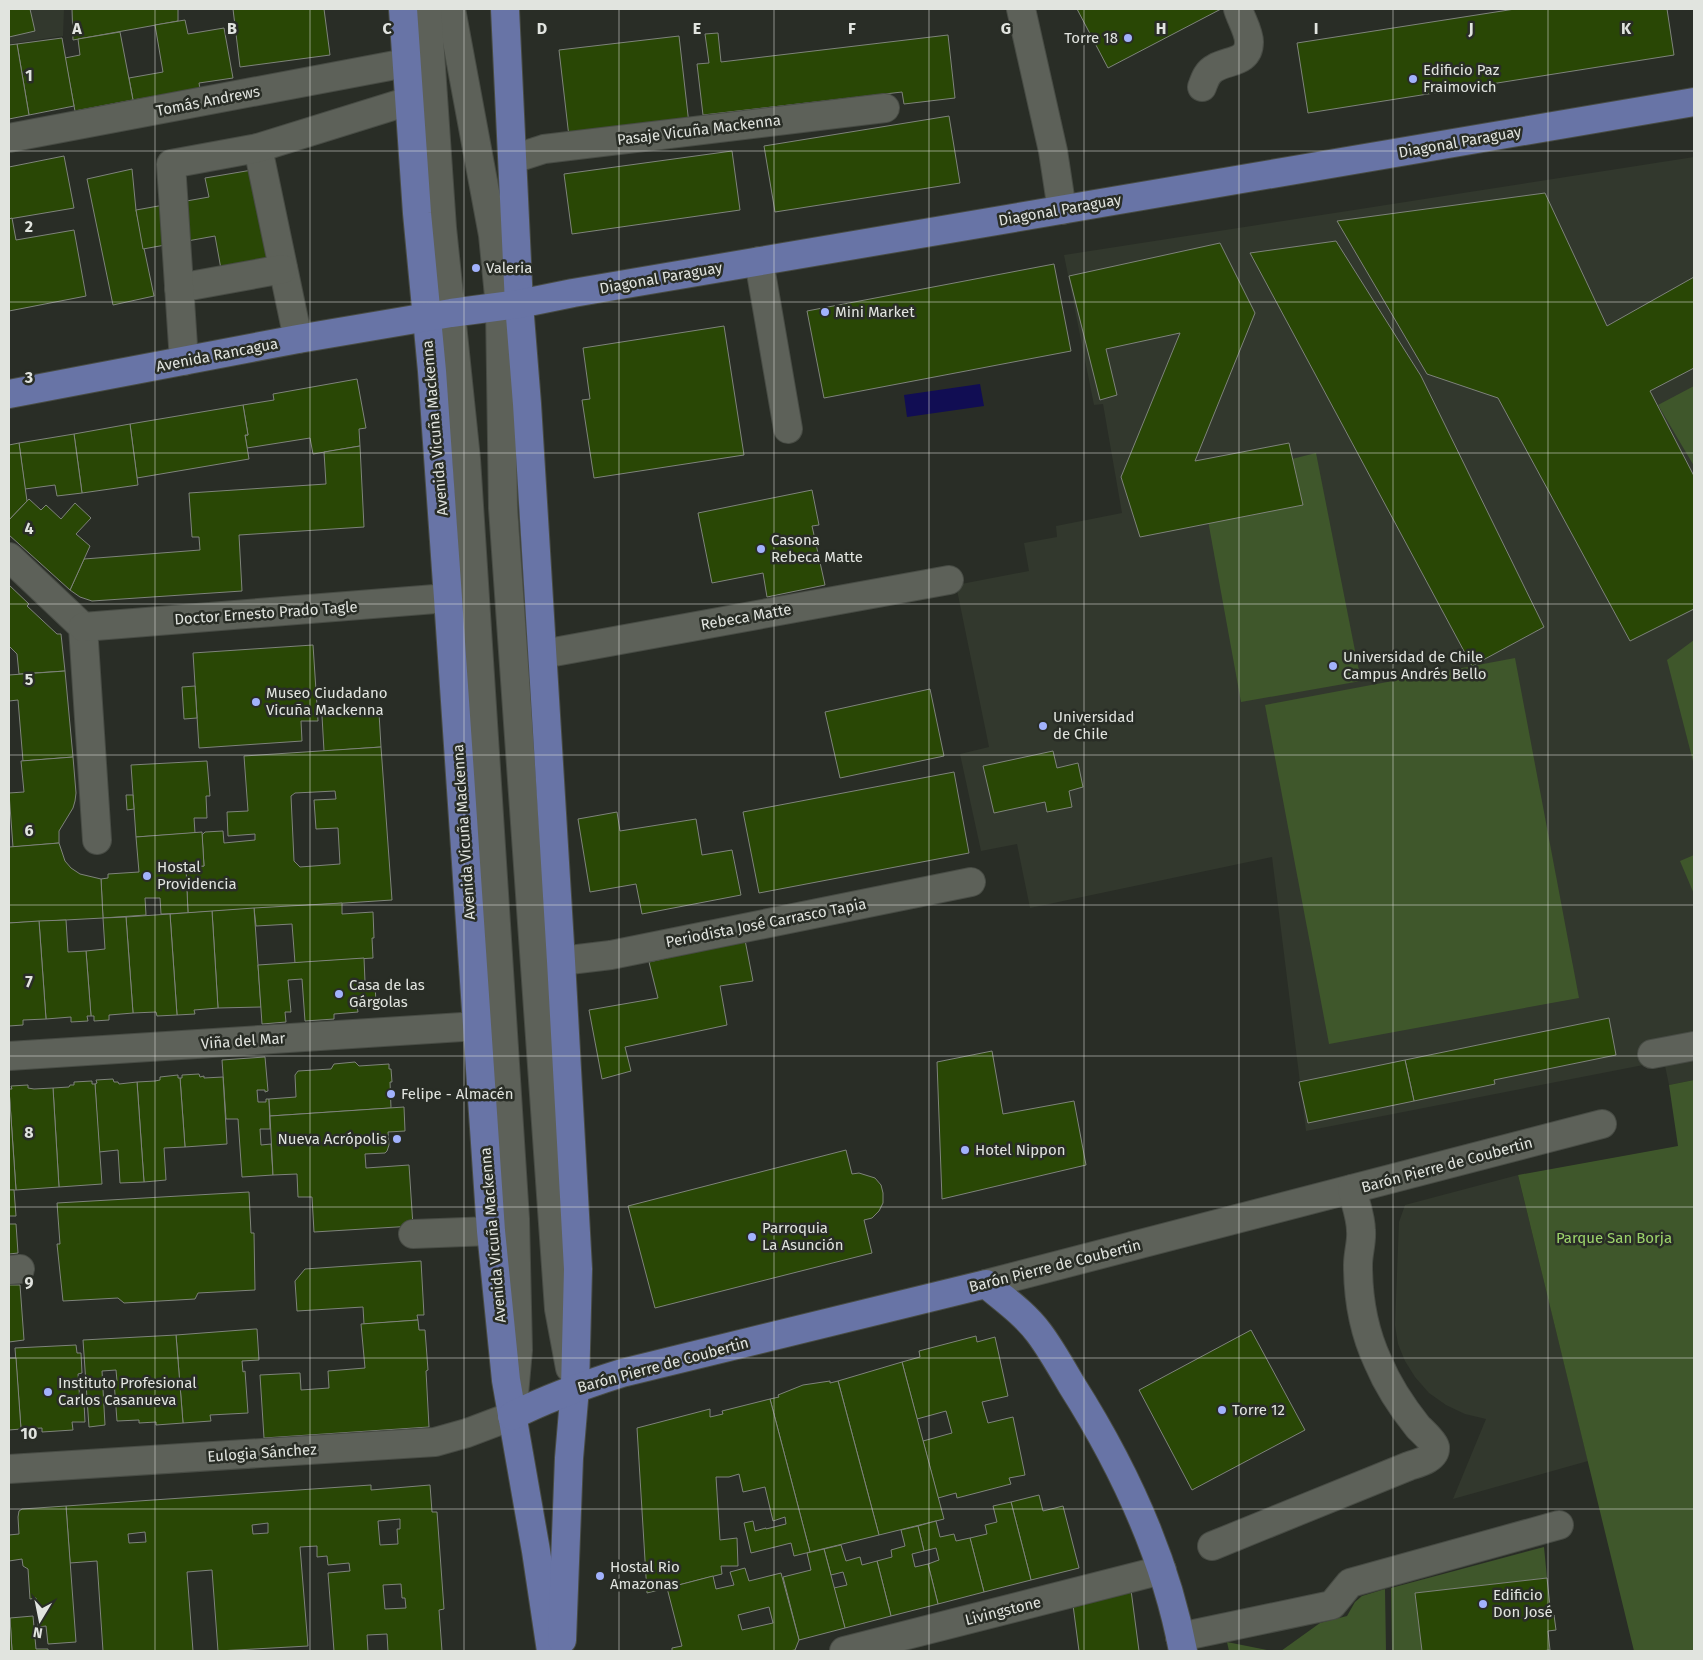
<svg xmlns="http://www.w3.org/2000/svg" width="1703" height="1660" font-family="'Fira Sans',sans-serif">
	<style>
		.built { fill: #32382d }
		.green { fill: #3f572b }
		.water { fill: #110d53 }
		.building { fill: #294705; stroke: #7e837b; fill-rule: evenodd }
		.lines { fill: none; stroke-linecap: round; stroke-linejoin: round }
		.minor-casing { stroke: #484c45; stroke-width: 30 }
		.major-casing { stroke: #484c45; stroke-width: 30 }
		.minor { stroke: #5d6159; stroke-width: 28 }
		.major { stroke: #6874a6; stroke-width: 28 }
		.grid { fill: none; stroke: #e1e4df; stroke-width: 1; stroke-opacity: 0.55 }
		.poi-dot { fill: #a2b2fd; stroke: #292d26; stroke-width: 2 }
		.labels { text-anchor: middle; stroke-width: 5; stroke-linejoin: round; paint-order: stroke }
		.poi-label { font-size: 15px; fill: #e1e4df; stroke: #292d26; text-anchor: start }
		.street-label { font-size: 15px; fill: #e1e4df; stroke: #292d26 }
		.park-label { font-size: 15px; fill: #9dd56b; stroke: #292d26 }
		.grid-label { font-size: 16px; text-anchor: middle; font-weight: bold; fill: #e1e4df; stroke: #292d26; stroke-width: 5; stroke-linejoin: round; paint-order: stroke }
	</style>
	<rect width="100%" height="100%" fill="#292d26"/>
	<!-- built -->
	<g class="built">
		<polygon points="9,9 64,9 63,36 9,44"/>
		<polygon points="1694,157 1694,1080 1669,1085 1664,1061 1306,1131 1272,857 1030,908 1017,844 981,851 960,754 989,747 956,585 1029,571 1024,543 1057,537 1056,526 1122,513 1103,404 1094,405 1064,255"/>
		<polygon points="1518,1175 1588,1461 1453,1499 1486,1419 1465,1414 1446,1405 1429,1393 1415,1377 1405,1361 1398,1344 1395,1325 1399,1222 1405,1205"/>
	</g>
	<!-- green -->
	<g class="green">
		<polygon points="1694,386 1694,466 1658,405"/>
		<polygon points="1316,453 1361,681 1241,702 1201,482"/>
		<polygon points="1694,640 1694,765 1667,660"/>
		<polygon points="1515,658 1579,998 1329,1044 1265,705"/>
		<polygon points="1694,855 1694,894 1680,861"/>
		<polygon points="1694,1080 1694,1651 1634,1651 1518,1175 1678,1146 1669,1085"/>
		<polygon points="1544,1547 1547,1578 1415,1593 1422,1651 1392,1651 1391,1588"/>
		<polygon points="1385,1589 1386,1651 1281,1651 1320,1623 1347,1616 1355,1602 1362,1596"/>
		<polygon points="1227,1642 1272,1651 1229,1651"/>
	</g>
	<!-- water -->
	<polygon class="water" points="980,384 984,406 907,417 904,395"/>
	<!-- building -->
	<g class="building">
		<polygon points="9,9 30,9 35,31 9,37"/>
		<polygon points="72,9 178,9 178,21 73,40"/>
		<polygon points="233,9 324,9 330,55 240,67"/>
		<polygon points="1077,9 1221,9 1108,68"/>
		<polygon points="1515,9 1667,9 1674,55 1308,113 1297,43"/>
		<polygon points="185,20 188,34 224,28 233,78 199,83 200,89 133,100 129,78 163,72 155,25"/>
		<polygon points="120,32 133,100 75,111 65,58 80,55 78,39"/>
		<polygon points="718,33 721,62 948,35 955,98 904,104 902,92 703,115 697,64 709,63 705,34"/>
		<polygon points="679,36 689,124 569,137 559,50"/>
		<polygon points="62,38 74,106 29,115 17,44"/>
		<polygon points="17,44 29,115 9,119 9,45"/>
		<polygon points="949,116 960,183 775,212 764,146"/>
		<polygon points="732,151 740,210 572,234 564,174"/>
		<polygon points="64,156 74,208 9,219 9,167"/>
		<polygon points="132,169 136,210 154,296 113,305 87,179"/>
		<polygon points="252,170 273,283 225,291 215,236 143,249 136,210 209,197 205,178"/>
		<polygon points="1545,193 1607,326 1694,277 1694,368 1650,391 1694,476 1694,609 1630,641 1498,398 1427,374 1337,221"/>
		<polygon points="12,218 16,240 74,230 86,296 9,311 9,219"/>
		<polygon points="1336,241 1421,376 1544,627 1472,666 1250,253"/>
		<polygon points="1220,243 1255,313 1195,461 1289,443 1303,505 1140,537 1121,477 1180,333 1106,349 1117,395 1100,400 1069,276"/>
		<polygon points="1054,264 1071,351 824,398 807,311"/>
		<polygon points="724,326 744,455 594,478 582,400 590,399 583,348"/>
		<polygon points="357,379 366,428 359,429 360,446 313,454 310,438 247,448 245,435 248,435 243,405 274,400 273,394"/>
		<polygon points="243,405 248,435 245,435 249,459 137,478 130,424"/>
		<polygon points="130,424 138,485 82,493 74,434"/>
		<polygon points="74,434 82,493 57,496 55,485 25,489 19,443"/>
		<polygon points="19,443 27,501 9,520 9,445"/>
		<polygon points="360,446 364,527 239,535 242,591 92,601 80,597 70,590 84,559 200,550 199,537 192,537 189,493 326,484 324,452"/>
		<polygon points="812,490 819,525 812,526 825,585 767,597 763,573 712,583 698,513"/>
		<polygon points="29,499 41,510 46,505 61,519 75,503 91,518 76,534 90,546 70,590 9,535 9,520"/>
		<polygon points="9,585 29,604 27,606 57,634 61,634 65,671 19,674 17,654 9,646"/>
		<polygon points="313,645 318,721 301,721 302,741 199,748 193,653"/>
		<polygon points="65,671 73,757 23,761 18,700 9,701 9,675"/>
		<polygon points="195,686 197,718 184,719 182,687"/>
		<polygon points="930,689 944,756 840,778 825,712"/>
		<polygon points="379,713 381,747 324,751 322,716"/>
		<path d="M381 747 392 900 188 913 186 867 204 866 202 835 205 832 223 831 224 843 255 840V834L228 836 227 812 248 811 244 756ZM335 791 336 799 314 800 316 829 338 828 340 864 300 867 294 861 291 796 295 793Z"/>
		<polygon points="1053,751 1057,768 1078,763 1083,787 1069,791 1072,807 1047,812 1045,802 994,813 983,766"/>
		<polygon points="73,757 76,793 75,801 73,808 59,831 59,843 13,847 9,793 24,792 21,761"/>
		<polygon points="207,761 210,796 206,796 207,818 194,818 195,833 136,837 131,765"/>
		<polygon points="954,772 969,853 759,893 743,812"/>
		<polygon points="126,795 133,795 134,809 127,810"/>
		<polygon points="617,812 620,831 696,819 702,855 732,850 741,895 642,914 636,884 590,892 578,819"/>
		<polygon points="202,832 204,866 186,867 188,913 161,914 160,898 145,898 146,915 103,918 101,879 108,878 108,874 139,872 136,837"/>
		<polygon points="59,843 65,861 71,868 80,874 101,879 103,918 9,923 9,847"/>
		<polygon points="342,903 342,914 373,912 374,938 372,938 373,958 295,963 292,924 256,926 254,908"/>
		<polygon points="254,908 261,1007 218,1008 212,911"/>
		<polygon points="212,911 218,1008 194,1010 195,1014 177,1015 170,914"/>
		<polygon points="170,914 177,1015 157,1016 156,1012 133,1013 126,917"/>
		<polygon points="126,917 133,1013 109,1015 109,1020 94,1021 94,1016 91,1016 86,951 105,949 103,918"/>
		<polygon points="66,920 68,952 86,951 91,1016 87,1016 88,1021 71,1022 71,1017 46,1019 39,921"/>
		<polygon points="39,921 46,1019 23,1020 23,1025 9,1026 9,923"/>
		<polygon points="745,940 753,981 720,986 727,1025 625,1047 631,1071 602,1079 589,1010 658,998 649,962"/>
		<polygon points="364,958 365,982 375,982 376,1005 357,1006 358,1012 334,1014 334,1019 305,1021 302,979 288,980 291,1012 285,1012 286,1022 262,1024 258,965"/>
		<polygon points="1609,1018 1616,1055 1494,1080 1495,1084 1414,1101 1405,1060"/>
		<polygon points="992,1051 1003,1114 1074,1101 1086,1165 942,1199 937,1062"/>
		<polygon points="265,1057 268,1091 265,1092 265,1090 257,1090 258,1102 266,1102 266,1099 269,1099 270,1129 260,1129 261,1145 271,1144 273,1175 242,1177 238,1119 226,1119 222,1060"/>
		<polygon points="1405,1060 1414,1101 1308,1123 1299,1082"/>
		<polygon points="355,1062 359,1066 389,1064 389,1069 391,1069 392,1082 390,1082 391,1108 270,1116 269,1099 296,1097 295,1075 298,1071 331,1069 334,1064"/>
		<polygon points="199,1074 200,1077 204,1076 204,1078 223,1077 227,1144 185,1147 180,1078 182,1078 182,1075"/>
		<polygon points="178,1075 178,1078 180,1078 185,1147 164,1148 166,1180 144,1182 137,1082 155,1081 160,1080 160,1077"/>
		<polygon points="113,1079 114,1082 118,1082 119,1084 137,1082 144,1182 120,1183 118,1150 99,1152 95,1084 97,1083 96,1080"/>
		<polygon points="92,1081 92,1084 95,1084 102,1184 59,1187 53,1088 69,1087 70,1085 74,1085 74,1082"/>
		<polygon points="28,1085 28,1088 34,1089 53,1088 59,1187 16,1190 9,1089 12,1089 11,1086"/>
		<polygon points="9,1089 16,1190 9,1190"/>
		<polygon points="404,1107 405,1131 388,1132 389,1145 387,1151 385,1153 365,1154 366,1168 409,1165 413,1226 314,1232 312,1197 298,1197 297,1174 273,1175 270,1116"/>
		<polygon points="846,1150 852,1174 859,1173 875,1178 881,1185 883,1193 883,1203 879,1211 872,1218 864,1220 872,1253 655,1308 628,1206"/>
		<polygon points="9,1190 14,1190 16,1216 9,1216"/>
		<polygon points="249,1192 251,1233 254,1233 255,1290 198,1293 195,1299 124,1303 118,1298 63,1301 57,1244 60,1244 57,1203"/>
		<polygon points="9,1224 16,1224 18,1253 9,1254"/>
		<polygon points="421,1261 424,1315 417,1315 418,1320 364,1324 363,1307 297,1311 295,1281 305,1269"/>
		<polygon points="9,1285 20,1285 24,1340 9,1342"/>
		<polygon points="418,1320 419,1330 425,1330 428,1370 426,1371 429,1427 264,1438 260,1375 300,1373 301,1390 329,1388 328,1371 365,1368 361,1324"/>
		<polygon points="255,1329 257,1329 259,1360 242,1361 243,1372 245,1371 248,1413 210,1415 211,1421 183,1423 176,1335"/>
		<polygon points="1251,1330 1305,1430 1192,1490 1139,1390"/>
		<polygon points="176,1335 183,1423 156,1425 156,1422 139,1423 139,1420 117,1421 114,1381 117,1381 116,1370 102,1371 105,1425 89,1427 83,1340"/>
		<polygon points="976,1336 977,1342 995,1337 1008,1396 982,1402 988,1423 1013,1417 1025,1475 1009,1478 1011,1484 957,1498 956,1493 938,1498 923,1441 952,1433 946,1411 917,1419 902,1362 920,1357 919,1351"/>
		<polygon points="76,1345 77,1353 81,1353 82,1373 78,1374 80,1403 84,1403 85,1422 72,1422 73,1430 42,1432 42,1428 21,1429 15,1348"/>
		<polygon points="9,1358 16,1358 21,1429 9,1430"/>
		<polygon points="902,1362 944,1519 879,1535 838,1381"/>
		<polygon points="830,1381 830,1383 838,1381 879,1535 810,1552 770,1399 779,1397 778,1395 803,1385"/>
		<polygon points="770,1399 810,1552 794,1556 791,1543 751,1553 744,1523 753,1521 755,1531 766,1528 766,1529 786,1524 785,1517 773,1521 765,1487 743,1492 739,1474 729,1477 716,1477 720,1540 737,1538 738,1566 721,1566 722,1574 647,1593 637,1428 710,1409 710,1417 723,1414 722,1411"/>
		<path d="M371 1485V1490L430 1485 432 1512H437L444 1609 439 1610 442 1651H388L387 1634 367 1635 368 1651H334L328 1573 350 1571 349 1563 328 1565 327 1556 317 1557V1546L300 1547 308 1646 218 1651 212 1570 187 1572 193 1651H103L97 1561 70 1563 66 1506ZM400 1519V1529H397L398 1544 380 1545 378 1521ZM268 1523V1533L253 1534 252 1525ZM145 1532 146 1542 129 1543 128 1534ZM401 1584 402 1598H405L406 1608 385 1609 383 1585Z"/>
		<polygon points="1039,1495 1043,1511 1063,1506 1079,1568 1031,1580 1011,1502"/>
		<polygon points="1011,1502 1031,1580 984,1592 970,1538 987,1534 985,1525 997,1522 993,1506"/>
		<polygon points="66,1506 76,1642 48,1644 46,1626 38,1627 36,1598 30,1599 28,1569 23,1566 22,1559 9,1561 9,1535 19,1534 18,1517 19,1511 22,1509"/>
		<polygon points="936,1521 940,1537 954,1534 956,1541 970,1538 984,1592 938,1604 928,1564 939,1560 936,1548 924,1551 918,1526"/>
		<polygon points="918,1526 924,1551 912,1554 915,1567 928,1564 938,1604 891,1616 877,1561 892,1557 891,1550 905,1546 901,1530"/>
		<polygon points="841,1545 846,1561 860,1557 862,1565 877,1561 891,1616 845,1628 834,1588 847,1585 843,1572 831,1575 824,1549"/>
		<polygon points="824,1549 845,1628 799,1640 783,1577 811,1570 807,1553"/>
		<path d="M745 1568 749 1581 781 1573 799 1640 795 1650 789 1651H672V1648L682 1646 667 1588 713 1576 716 1589 734 1585 730 1572ZM769 1607 773 1623 742 1630 738 1615Z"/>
		<polygon points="1547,1578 1551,1616 1554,1615 1556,1630 1548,1631 1550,1650 1540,1651 1422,1651 1415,1593"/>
		<polygon points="1131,1590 1139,1651 1079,1651 1073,1605"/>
		<polygon points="33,1616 36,1649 48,1649 48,1651 12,1651 10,1618"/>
		<polygon points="9,1618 10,1618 12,1651 9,1651"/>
	</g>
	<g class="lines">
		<defs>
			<g id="minor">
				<polyline points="451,9 493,235 500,306 503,508 559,1309 570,1368"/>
				<polyline points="1021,9 1053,151 1062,210"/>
				<path d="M1202 87C1205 79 1207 72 1215 68 1228 60 1249 63 1249 42 1249 32 1241 19 1238 9"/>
				<polyline points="9,138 406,63"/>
				<polyline points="258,148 298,339"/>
				<polyline points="513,159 544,149 885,108"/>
				<polyline points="759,261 788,429"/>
				<polyline points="179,288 283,269"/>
				<polyline points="184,361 171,164 258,148 409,101"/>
				<polyline points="9,557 83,627 97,840"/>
				<polyline points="83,627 448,598"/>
				<polyline points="543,654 949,580"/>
				<polyline points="561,961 611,955 971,882"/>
				<polyline points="1652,1054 1694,1046"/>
				<polyline points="9,1056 478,1026"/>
				<polyline points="413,1234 491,1231"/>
				<polyline points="9,1270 20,1269"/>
				<polyline points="986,1284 1602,1124"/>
				<polyline points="9,1469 435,1442 467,1433 512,1416 518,1350 515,1219 466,459 442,228 427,9"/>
				<path d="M1212 1546 1409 1466C1418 1463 1436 1459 1435 1447 1434 1442 1422 1431 1418 1427 1402 1407 1388 1386 1378 1362 1364 1332 1358 1297 1358 1265 1358 1253 1362 1242 1361 1231 1361 1217 1355 1202 1352 1189"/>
				<polyline points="1180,1637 1332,1605 1350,1583 1559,1525"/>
				<polyline points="844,1651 1162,1570"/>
			</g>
			<g id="major">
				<polyline points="403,9 417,213 432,371 448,598 491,1231 506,1380 536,1551 551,1651"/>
				<polyline points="505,9 519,304 527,404 561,961 578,1269 575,1388 569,1458 562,1640"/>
				<polyline points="9,394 298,339 451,313 519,304 573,293 1694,102"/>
				<path d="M512 1416C547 1398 584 1385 622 1373L986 1284C1004 1299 1025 1314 1039 1333 1051 1349 1061 1367 1071 1384 1123 1466 1165 1555 1183 1651"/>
			</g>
		</defs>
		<!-- minor casing -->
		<use href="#minor" class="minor-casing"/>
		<!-- major casing -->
		<use href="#major" class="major-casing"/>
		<!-- minor -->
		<use href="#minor" class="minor"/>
		<!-- major -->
		<use href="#major" class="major"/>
	</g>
	<!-- grid -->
	<path class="grid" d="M155 9V1651M310 9V1651M464 9V1651M619 9V1651M774 9V1651M929 9V1651M1084 9V1651M1239 9V1651M1393 9V1651M1548 9V1651M9 151H1694M9 302H1694M9 453H1694M9 604H1694M9 755H1694M9 905H1694M9 1056H1694M9 1207H1694M9 1358H1694M9 1509H1694"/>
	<!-- markers -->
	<g class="poi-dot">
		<circle cx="1128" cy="38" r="5"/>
		<circle cx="1413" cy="79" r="5"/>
		<circle cx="476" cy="268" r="5"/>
		<circle cx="825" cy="312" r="5"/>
		<circle cx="761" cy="549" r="5"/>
		<circle cx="1333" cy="666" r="5"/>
		<circle cx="256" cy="702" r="5"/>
		<circle cx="1043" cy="726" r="5"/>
		<circle cx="147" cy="876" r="5"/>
		<circle cx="339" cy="994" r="5"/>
		<circle cx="391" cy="1094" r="5"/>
		<circle cx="397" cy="1139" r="5"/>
		<circle cx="965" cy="1150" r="5"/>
		<circle cx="752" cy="1237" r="5"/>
		<circle cx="48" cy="1392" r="5"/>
		<circle cx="1222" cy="1410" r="5"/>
		<circle cx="600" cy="1576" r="5"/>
		<circle cx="1483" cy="1604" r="5"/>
	</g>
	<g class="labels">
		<!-- poi labels -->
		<g class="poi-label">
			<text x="1118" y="43" text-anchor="end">Torre 18</text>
			<text x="1423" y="75">Edificio Paz<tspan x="1423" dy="17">Fraimovich</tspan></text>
			<text x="486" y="273">Valeria</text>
			<text x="835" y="317">Mini Market</text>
			<text x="771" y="545">Casona<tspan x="771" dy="17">Rebeca Matte</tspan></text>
			<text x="1343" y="662">Universidad de Chile<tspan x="1343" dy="17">Campus Andrés Bello</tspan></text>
			<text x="266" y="698">Museo Ciudadano<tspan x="266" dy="17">Vicuña Mackenna</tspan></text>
			<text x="1053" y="722">Universidad<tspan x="1053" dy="17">de Chile</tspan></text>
			<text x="157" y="872">Hostal<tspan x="157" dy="17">Providencia</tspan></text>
			<text x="349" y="990">Casa de las<tspan x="349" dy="17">Gárgolas</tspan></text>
			<text x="401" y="1099">Felipe - Almacén</text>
			<text x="387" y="1144" text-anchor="end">Nueva Acrópolis</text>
			<text x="975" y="1155">Hotel Nippon</text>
			<text x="762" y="1233">Parroquia<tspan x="762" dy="17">La Asunción</tspan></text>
			<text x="58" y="1388">Instituto Profesional<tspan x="58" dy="17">Carlos Casanueva</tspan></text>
			<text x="1232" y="1415">Torre 12</text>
			<text x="610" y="1572">Hostal Rio<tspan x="610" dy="17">Amazonas</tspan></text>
			<text x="1493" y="1600">Edificio<tspan x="1493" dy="17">Don José</tspan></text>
		</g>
		<!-- street labels -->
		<g class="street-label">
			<text transform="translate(208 101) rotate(-11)" y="5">Tomás Andrews</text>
			<text transform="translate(699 130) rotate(-7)" y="5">Pasaje Vicuña Mackenna</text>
			<text transform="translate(1460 142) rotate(-10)" y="5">Diagonal Paraguay</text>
			<text transform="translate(1060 210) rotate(-10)" y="5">Diagonal Paraguay</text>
			<text transform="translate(661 278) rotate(-10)" y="5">Diagonal Paraguay</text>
			<text transform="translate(217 355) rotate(-11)" y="5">Avenida Rancagua</text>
			<text transform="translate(435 428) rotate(-95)" y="5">Avenida Vicuña Mackenna</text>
			<text transform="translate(266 613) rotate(-4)" y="5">Doctor Ernesto Prado Tagle</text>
			<text transform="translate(746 617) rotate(-10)" y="5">Rebeca Matte</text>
			<text transform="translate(464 832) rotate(-94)" y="5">Avenida Vicuña Mackenna</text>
			<text transform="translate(766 923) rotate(-11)" y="5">Periodista José Carrasco Tapia</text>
			<text transform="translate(243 1041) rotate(-4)" y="5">Viña del Mar</text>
			<text transform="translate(1447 1165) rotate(-15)" y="5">Barón Pierre de Coubertin</text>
			<text transform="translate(493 1235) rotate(-95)" y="5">Avenida Vicuña Mackenna</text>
			<text transform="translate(1055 1266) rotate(-14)" y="5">Barón Pierre de Coubertin</text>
			<text transform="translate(663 1365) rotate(-15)" y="5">Barón Pierre de Coubertin</text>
			<text transform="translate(262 1453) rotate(-4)" y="5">Eulogia Sánchez</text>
			<text transform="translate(1003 1611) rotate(-14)" y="5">Livingstone</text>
		</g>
		<!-- park labels -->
		<g class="park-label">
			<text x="1614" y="1243">Parque San Borja</text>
		</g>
	</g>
	<g class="grid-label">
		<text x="77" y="34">A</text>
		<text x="232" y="34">B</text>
		<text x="387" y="34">C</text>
		<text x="542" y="34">D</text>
		<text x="697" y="34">E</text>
		<text x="852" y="34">F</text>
		<text x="1006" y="34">G</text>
		<text x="1161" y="34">H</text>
		<text x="1316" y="34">I</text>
		<text x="1471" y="34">J</text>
		<text x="1626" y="34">K</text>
		<text x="29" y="81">1</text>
		<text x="29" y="232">2</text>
		<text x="29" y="383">3</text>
		<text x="29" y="534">4</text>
		<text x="29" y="685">5</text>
		<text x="29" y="836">6</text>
		<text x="29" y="987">7</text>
		<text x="29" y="1138">8</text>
		<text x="29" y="1288">9</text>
		<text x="29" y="1439">10</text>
	</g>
	<!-- border -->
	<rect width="1703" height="1660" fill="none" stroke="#e1e4df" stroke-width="20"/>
	<!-- north arrow -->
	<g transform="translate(40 1620) rotate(190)" stroke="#292d26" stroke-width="4" paint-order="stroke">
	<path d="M0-4L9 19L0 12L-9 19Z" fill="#e1e4df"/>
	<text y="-8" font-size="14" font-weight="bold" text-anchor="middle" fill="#e1e4df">N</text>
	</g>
</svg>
